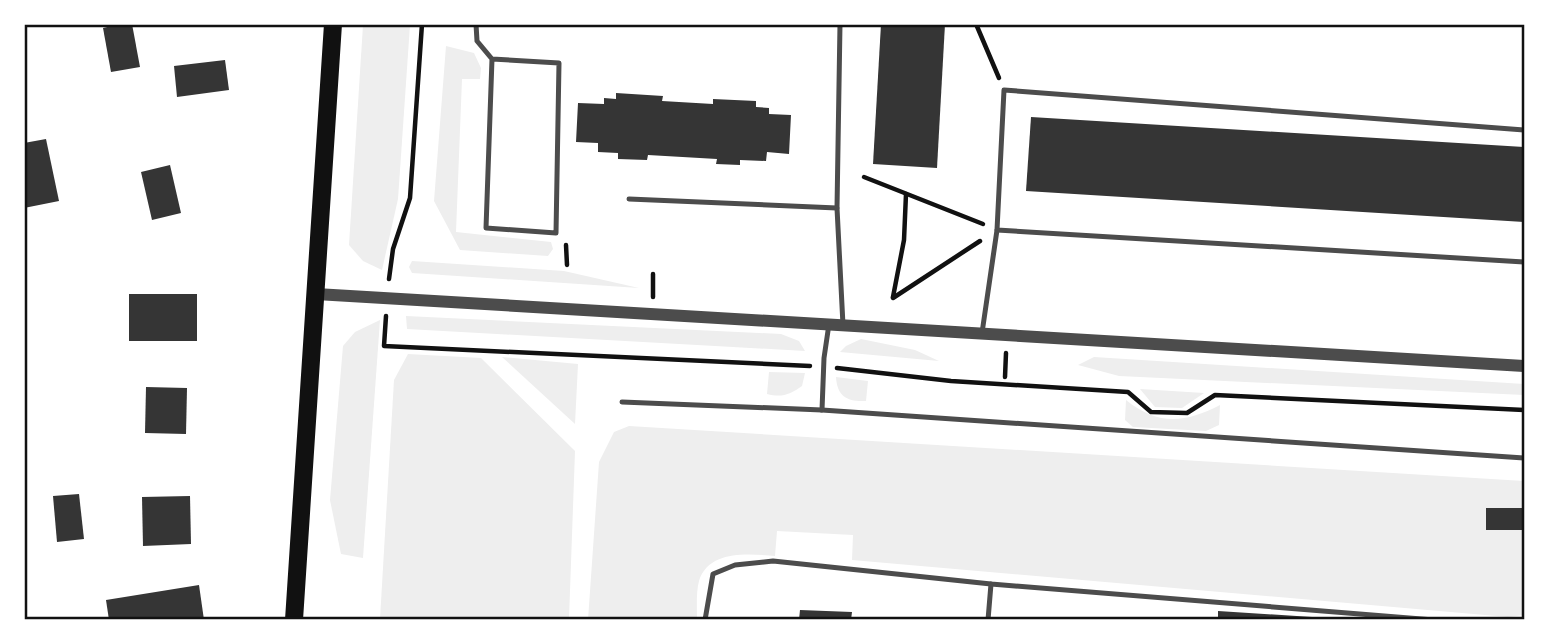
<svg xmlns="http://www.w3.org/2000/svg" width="1549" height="644" font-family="'Sofia Sans Condensed',sans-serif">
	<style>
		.green { fill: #eee }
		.building { fill: #353535 }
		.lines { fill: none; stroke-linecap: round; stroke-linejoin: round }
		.path { stroke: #111; stroke-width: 4.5 }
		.service { stroke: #4c4c4c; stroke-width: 5 }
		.tertiary { stroke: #4c4c4c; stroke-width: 12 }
		.primary { stroke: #111; stroke-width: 18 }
		.neatline { fill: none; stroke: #111; stroke-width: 2.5 }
	</style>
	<rect width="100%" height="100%" fill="#fff"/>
	<!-- green -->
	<g class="green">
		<polygon points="363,25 410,25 398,199 382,270 363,261 349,245"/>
		<polygon points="446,46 474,53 481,68 480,79 462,79 456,232 551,242 553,249 548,256 460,250 434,201"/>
		<polygon points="412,261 564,271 639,288 412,273 409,267"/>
		<polygon points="406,316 781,334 799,341 805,351 407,329"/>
		<polygon points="380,320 363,558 341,554 330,500 343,346 355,332"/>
		<polygon points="861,339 915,350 939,361 840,352 846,346"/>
		<polygon points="408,354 481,358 575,451 569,619 380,619 394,380"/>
		<polygon points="502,357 578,364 575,424"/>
		<polygon points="1094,357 1524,384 1524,395 1119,376 1078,365"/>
		<path d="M769 372 805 373 802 386C791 394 782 398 767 394Z"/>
		<path d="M836 377 868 381 866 401C848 402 837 397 836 377Z"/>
		<polygon points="1140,389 1204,393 1182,408 1155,407"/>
		<path d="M1126 400C1158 426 1185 423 1220 405L1219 425 1206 431 1133 427 1125 420Z"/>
		<path d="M629 426 1524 481V615L1508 617 852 560 853 535 777 531 775 556C750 554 709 549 699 581 696 592 697 608 697 619L588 620 599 462 614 432Z"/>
	</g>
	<!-- building -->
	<g class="building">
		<polygon points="120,24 132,24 140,67 111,72 103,28"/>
		<polygon points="881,24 945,24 937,168 873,164"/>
		<polygon points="225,60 229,90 177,97 174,66"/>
		<polygon points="616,93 663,96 662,101 713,104 713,99 756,101 756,107 769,108 769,114 791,115 789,154 767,152 766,161 740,160 740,165 716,164 717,159 648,155 647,160 618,159 618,153 598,152 598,143 576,142 578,103 604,104 604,98 616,99"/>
		<polygon points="1031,117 1524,147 1524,222 1026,191"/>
		<polygon points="46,139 59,201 24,208 24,143"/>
		<polygon points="170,165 181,213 152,220 141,172"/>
		<rect x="129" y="294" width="68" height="47"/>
		<polygon points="146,387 187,388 186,434 145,433"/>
		<polygon points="79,494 84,539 57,542 53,496"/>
		<polygon points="190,496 191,544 143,546 142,497"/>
		<rect x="1486" y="508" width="38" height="22"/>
		<polygon points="199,585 204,620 109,620 106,600"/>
		<polygon points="800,610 852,612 851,620 799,620"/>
		<polygon points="1218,611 1312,617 1312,620 1218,620"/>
	</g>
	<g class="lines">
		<!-- path -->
		<g class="path">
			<polyline points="976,24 999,78"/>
			<polyline points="864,177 983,224"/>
			<polyline points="566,245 567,265"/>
			<polyline points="389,279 393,249 410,198 422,24"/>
			<polyline points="653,297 653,274"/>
			<polyline points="893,297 904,240 906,194"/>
			<polyline points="893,298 980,241"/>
			<polyline points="386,316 384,346 810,366"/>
			<polyline points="837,368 951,381 1128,392 1151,412 1187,413 1215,395 1524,410"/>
			<polyline points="1005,377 1006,353"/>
		</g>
		<!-- service -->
		<g class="service">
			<polyline points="476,24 477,41 492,59 486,228 556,233 559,63 492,59"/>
			<polyline points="840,24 837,208 843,325"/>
			<polyline points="1524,130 1004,90 997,230 1524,262"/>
			<polyline points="629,199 837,208"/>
			<polyline points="982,333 997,230"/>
			<polyline points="622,402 822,410 1524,458"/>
			<polyline points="822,410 824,358 829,324"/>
			<polyline points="705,620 713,574 735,565 773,561 991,584 1434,620"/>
			<polyline points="988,620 991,584"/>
		</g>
		<!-- tertiary -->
		<polyline class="tertiary" points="316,294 1524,366"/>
		<!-- primary -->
		<polyline class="primary" points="294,620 333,24"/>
	</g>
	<!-- border -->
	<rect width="1549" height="644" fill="none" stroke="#ffffff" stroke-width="52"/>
	<rect x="26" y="26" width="1497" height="592" class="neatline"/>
</svg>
